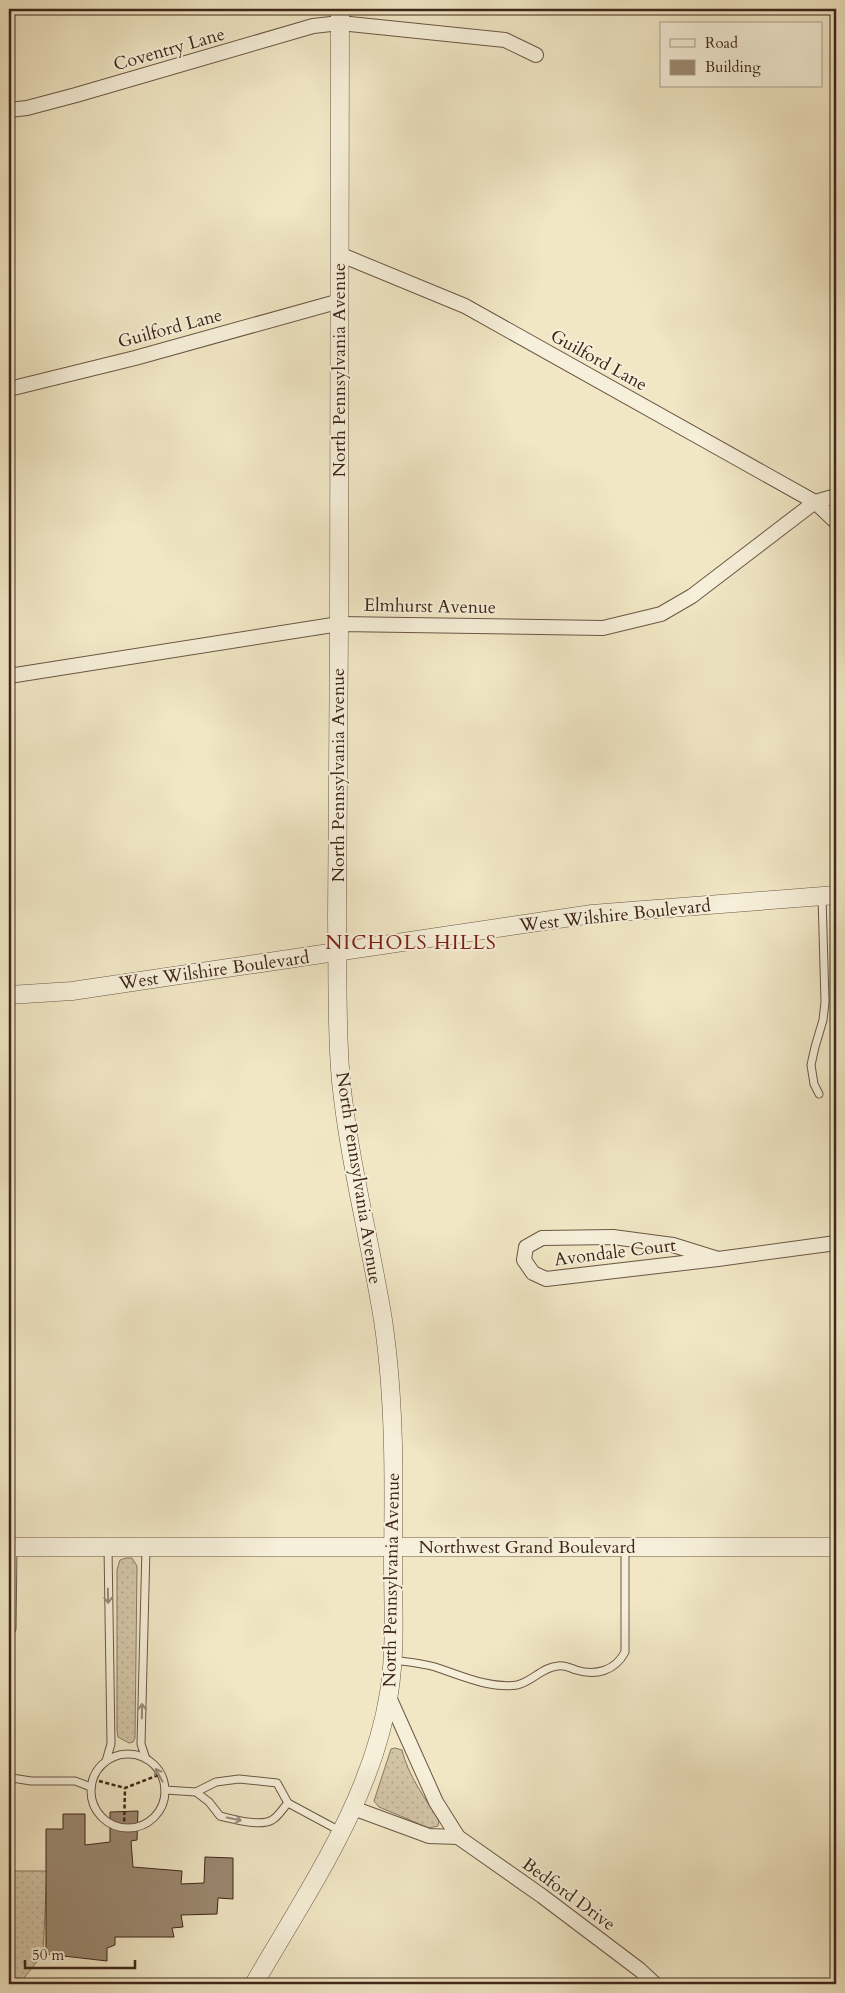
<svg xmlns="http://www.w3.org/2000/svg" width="845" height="1993" font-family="Cardo,serif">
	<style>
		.grass { fill: url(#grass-dots); stroke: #897661 }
		.building { fill: #9c8a73; stroke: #3f261a }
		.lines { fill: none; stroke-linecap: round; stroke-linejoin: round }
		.service-casing { stroke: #6c5645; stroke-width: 9 }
		.minor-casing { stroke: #6c5645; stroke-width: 16 }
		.tertiary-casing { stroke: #6c5645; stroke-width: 19 }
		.path { stroke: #3f261a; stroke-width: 2.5; stroke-dasharray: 4 2.5; stroke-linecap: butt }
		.service { stroke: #f6efd9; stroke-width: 7 }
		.minor { stroke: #f6efd9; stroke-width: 14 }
		.tertiary { stroke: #f6efd9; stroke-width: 18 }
		.oneway { stroke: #9a8a7a }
		.labels { text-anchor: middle; stroke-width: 4; stroke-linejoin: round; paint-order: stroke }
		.street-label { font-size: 18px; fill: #3f261a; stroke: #f6efd9 }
		.quarter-label { font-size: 20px; letter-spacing: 1px; fill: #7a1f14; stroke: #f6efd9 }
	</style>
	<defs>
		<pattern id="grass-dots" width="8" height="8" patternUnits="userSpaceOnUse" patternTransform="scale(1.25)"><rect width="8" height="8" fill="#d3c6a8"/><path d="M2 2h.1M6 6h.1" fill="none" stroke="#b6aa90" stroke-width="1.8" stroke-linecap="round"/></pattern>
	</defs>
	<rect width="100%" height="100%" fill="#f1e7c5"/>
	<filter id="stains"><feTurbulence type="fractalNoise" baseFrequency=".004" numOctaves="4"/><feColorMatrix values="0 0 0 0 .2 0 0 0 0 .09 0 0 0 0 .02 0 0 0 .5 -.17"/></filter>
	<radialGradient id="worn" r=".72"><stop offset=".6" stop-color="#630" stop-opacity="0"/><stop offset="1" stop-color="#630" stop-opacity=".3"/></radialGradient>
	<!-- grass -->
	<g class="grass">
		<polygon points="126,1558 132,1558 137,1566 135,1738 133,1742 129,1743 118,1737 117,1730 117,1570 120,1560"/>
		<path d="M395 1748 402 1750C408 1776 426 1799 439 1821L438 1826 429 1828 379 1807 374 1801 391 1749Z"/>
		<polygon points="9,1871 47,1871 43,1954 19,1984 9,1984"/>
	</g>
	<!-- building -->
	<polygon class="building" points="138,1811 137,1840 131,1841 133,1867 182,1871 181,1884 204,1883 205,1857 233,1858 233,1899 218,1898 217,1914 181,1915 183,1927 172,1928 174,1937 115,1937 115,1945 107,1948 107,1961 46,1954 46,1829 63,1829 63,1814 85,1814 85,1845 110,1842 110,1812"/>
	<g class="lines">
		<defs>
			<g id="service">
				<polyline points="819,1094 814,1084 811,1065 815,1047 823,1020 825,1002 822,896"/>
				<polyline points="146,1548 141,1744 146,1759"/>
				<polyline points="12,1629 13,1547"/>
				<path d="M393 1660C407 1662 421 1663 435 1667 460 1675 489 1689 517 1685 532 1682 542 1667 558 1666 565 1665 570 1668 576 1670 596 1676 615 1671 625 1652V1547"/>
				<circle cx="128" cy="1791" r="37"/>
				<polyline points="106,1761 111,1744 108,1547"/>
				<polyline points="9,1774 12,1778 31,1781 75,1781 91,1787"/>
				<polyline points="165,1790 196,1792 216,1782 239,1779 277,1783 288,1803 340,1831"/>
				<path d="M196 1792 209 1802 220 1816C233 1819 260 1827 272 1820 278 1817 283 1808 288 1803"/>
			</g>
			<g id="minor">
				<polyline points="9,110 27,108 76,95 313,26 340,23 505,40 536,55"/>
				<polyline points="339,254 465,306 815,502 836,496"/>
				<polyline points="9,389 135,358 340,301"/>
				<polyline points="9,676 339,624 603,628 661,614 692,596 815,502 836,522"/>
				<polyline points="718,1259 673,1245 613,1237 542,1238 526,1247 524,1260 533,1273 546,1279 718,1259 836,1243"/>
				<polyline points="389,1697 436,1802 458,1837 542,1896 640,1970 655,1984"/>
				<polyline points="353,1808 429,1836 458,1837"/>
			</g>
			<g id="tertiary">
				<polyline points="9,995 72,991 592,914 836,895"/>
				<polyline points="9,1547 836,1547"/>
				<path d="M254 1984C307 1892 372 1800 389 1693 396 1650 393 1605 393 1562 394 1481 395 1400 383 1320 370 1240 349 1161 341 1081 336 1027 338 972 337 919 337 821 338 723 339 626 341 420 339 214 340 9"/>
			</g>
		</defs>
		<!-- service casing -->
		<use href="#service" class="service-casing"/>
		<!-- minor casing -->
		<use href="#minor" class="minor-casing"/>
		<!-- tertiary casing -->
		<use href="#tertiary" class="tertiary-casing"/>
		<!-- path -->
		<g class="path">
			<polyline points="99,1781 125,1788 161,1774"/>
			<polyline points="124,1828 125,1788"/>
		</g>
		<!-- service -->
		<use href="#service" class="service"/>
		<!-- minor -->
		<use href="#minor" class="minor"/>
		<!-- tertiary -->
		<use href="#tertiary" class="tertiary"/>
	</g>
	<!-- one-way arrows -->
	<defs><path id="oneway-shaft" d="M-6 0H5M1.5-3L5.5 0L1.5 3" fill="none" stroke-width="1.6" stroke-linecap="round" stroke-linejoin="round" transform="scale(1.25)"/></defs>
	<g class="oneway">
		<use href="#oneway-shaft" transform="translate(108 1596) rotate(89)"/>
		<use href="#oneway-shaft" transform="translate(142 1711) rotate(-89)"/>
		<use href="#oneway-shaft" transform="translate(159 1775) rotate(-118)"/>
		<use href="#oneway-shaft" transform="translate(234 1819) rotate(12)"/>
	</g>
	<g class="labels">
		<!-- street labels -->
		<g class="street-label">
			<text transform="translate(169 49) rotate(-16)" y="6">Coventry Lane</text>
			<text transform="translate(170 328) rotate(-15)" y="6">Guilford Lane</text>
			<text transform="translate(599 360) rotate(29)" y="6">Guilford Lane</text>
			<text transform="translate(339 370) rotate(-90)" y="6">North Pennsylvania Avenue</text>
			<text transform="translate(430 606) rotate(1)" y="6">Elmhurst Avenue</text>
			<text transform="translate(338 775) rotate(-90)" y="6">North Pennsylvania Avenue</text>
			<text transform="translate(615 915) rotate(-6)" y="6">West Wilshire Boulevard</text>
			<text transform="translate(214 970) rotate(-8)" y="6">West Wilshire Boulevard</text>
			<text transform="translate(359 1178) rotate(81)" y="6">North Pennsylvania Avenue</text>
			<text transform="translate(615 1252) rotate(-7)" y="6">Avondale Court</text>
			<text x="527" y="1553">Northwest Grand Boulevard</text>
			<text transform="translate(391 1580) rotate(-89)" y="6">North Pennsylvania Avenue</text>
			<text transform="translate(569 1894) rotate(36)" y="6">Bedford Drive</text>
		</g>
		<!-- quarter labels -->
		<g class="quarter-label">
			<text x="411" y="949">NICHOLS HILLS</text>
		</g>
	</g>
	<!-- margin -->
	<rect width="845" height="1993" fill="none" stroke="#f1e7c5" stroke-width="30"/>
	<rect x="10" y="10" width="825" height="1973" fill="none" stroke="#3f261a" stroke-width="2.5"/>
	<rect x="15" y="15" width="815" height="1963" fill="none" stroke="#3f261a"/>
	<!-- legend -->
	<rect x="660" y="22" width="162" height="65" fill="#f6efd9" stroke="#ad9f8d"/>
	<rect x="670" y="39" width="25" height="8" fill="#f6efd9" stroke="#ad9f8d"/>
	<text x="705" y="48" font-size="15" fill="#3f261a">Road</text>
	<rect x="670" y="60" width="25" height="15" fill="#9c8a73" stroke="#ad9f8d"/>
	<text x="705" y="72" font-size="15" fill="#3f261a">Building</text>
	<!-- scale -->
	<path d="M25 1960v8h110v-8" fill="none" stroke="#3f261a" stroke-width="2.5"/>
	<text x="32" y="1960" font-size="15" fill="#3f261a" stroke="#f6efd9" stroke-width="4" paint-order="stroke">50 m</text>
	<rect width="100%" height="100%" filter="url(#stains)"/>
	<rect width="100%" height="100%" fill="url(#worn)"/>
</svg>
